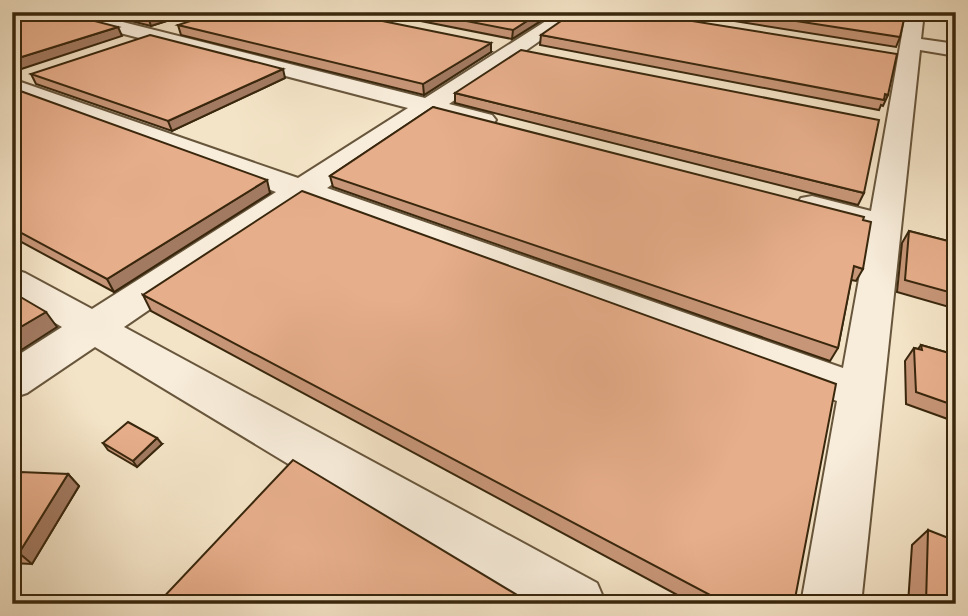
<svg xmlns="http://www.w3.org/2000/svg" width="968" height="616" font-family="'IM FELL Great Primer',serif">
	<style>
		.lines { fill: none; stroke-linecap: round; stroke-linejoin: round }
		.minor-casing { stroke: #68563c; stroke-width: 4 }
		.minor { fill: #f8eddb; fill-rule: evenodd }
		.wall { fill: #c79678; stroke: #39270d; stroke-width: 2 }
		.shaded-wall { fill: #a27a61; stroke: #39270d; stroke-width: 2 }
		.building { fill: #e7ae8b; stroke: #39270d; stroke-width: 2 }
	</style>
	<rect width="100%" height="100%" fill="#f4e4c7"/>
	<filter id="stains"><feTurbulence type="fractalNoise" baseFrequency=".00286" numOctaves="4"/><feColorMatrix values="0 0 0 0 .2 0 0 0 0 .09 0 0 0 0 .02 0 0 0 .5 -.17"/></filter>
	<radialGradient id="worn" r=".72"><stop offset=".6" stop-color="#630" stop-opacity="0"/><stop offset="1" stop-color="#630" stop-opacity=".3"/></radialGradient>
	<g class="lines">
		<defs>
			<g id="minor">
				<polygon points="52,12 83,12 425,98 560,12 581,12 449,104 492,115 496,120 492,125 483,128 434,115 327,188 843,368 868,229 801,212 796,205 801,198 812,196 871,211 906,12 924,12 921,39 956,44 956,56 920,50 861,604 801,604 837,401 305,203 124,327 597,583 606,604 520,604 95,347 27,393 12,398 12,359 62,327 12,297 12,269 25,273 92,309 276,192 12,94 12,79 298,178 408,108 55,16"/>
				<polygon points="689,12 708,12 695,27 689,28 680,23"/>
			</g>
		</defs>
		<!-- minor casing -->
		<use href="#minor" class="minor-casing"/>
		<!-- minor -->
		<use href="#minor" class="minor"/>
	</g>
	<!-- wall -->
	<g class="wall">
		<polygon points="95,12 195,12 151,26"/>
		<polygon points="375,12 555,12 512,39"/>
		<polygon points="678,12 887,12 900,37 896,47"/>
		<polygon points="926,12 956,12 956,19 926,15"/>
		<polygon points="178,25 491,52 424,95 181,35"/>
		<polygon points="541,35 888,95 883,106 881,105 879,110 540,45"/>
		<polygon points="31,74 285,78 172,131 36,84"/>
		<polygon points="12,88 270,193 114,292 12,237"/>
		<polygon points="455,93 864,193 858,205 455,103"/>
		<polygon points="433,107 863,269 856,281 851,280 838,348 830,361 333,187 330,176"/>
		<polygon points="909,231 956,243 956,309 897,292 902,243"/>
		<polygon points="143,295 794,604 694,604 151,311"/>
		<polygon points="921,345 956,355 956,422 906,404 905,361 914,348 918,349"/>
		<polygon points="103,443 162,444 137,467 108,450"/>
		<polygon points="68,474 79,486 32,564 12,563 12,483"/>
		<polygon points="928,530 956,604 908,604 912,545"/>
	</g>
	<!-- shaded-wall -->
	<g class="shaded-wall">
		<polygon points="164,12 195,12 151,26 148,17"/>
		<polygon points="541,12 555,12 512,39 513,30"/>
		<polygon points="118,27 122,36 12,72 12,60"/>
		<polygon points="491,43 491,52 424,95 423,84"/>
		<polygon points="283,69 285,78 172,131 168,121"/>
		<polygon points="267,180 270,193 114,292 107,279"/>
		<polygon points="46,312 57,327 12,356 12,332"/>
		<polygon points="157,438 162,444 137,467 133,461"/>
		<polygon points="68,474 79,486 32,564 19,553"/>
	</g>
	<!-- building -->
	<g class="building">
		<polygon points="12,12 60,12 118,27 12,60"/>
		<polygon points="127,12 164,12 148,17"/>
		<polygon points="218,12 338,12 491,43 423,84 178,25"/>
		<polygon points="420,12 541,12 513,30"/>
		<polygon points="574,12 636,12 897,54 888,95 885,94 884,100 541,35"/>
		<polygon points="737,12 887,12 905,15 900,37"/>
		<polygon points="150,35 283,69 168,121 31,74"/>
		<polygon points="521,50 879,120 864,193 455,93"/>
		<polygon points="12,88 267,180 107,279 12,228"/>
		<polygon points="433,107 864,217 863,220 871,222 863,269 854,266 838,348 330,176"/>
		<polygon points="302,191 836,384 794,604 727,604 143,295"/>
		<polygon points="909,231 956,243 956,294 905,280"/>
		<polygon points="12,292 46,312 12,332"/>
		<polygon points="921,345 956,355 956,406 916,392 914,348 922,350"/>
		<polygon points="128,422 157,438 133,461 103,443"/>
		<polygon points="293,460 532,604 157,604"/>
		<polygon points="20,472 68,474 19,553 12,552 12,483"/>
		<polygon points="928,530 956,541 956,604 926,604"/>
	</g>
	<!-- margin -->
	<rect width="968" height="616" fill="none" stroke="#f4e4c7" stroke-width="42"/>
	<rect x="14" y="14" width="940" height="588" fill="none" stroke="#39270d" stroke-width="3.5"/>
	<rect x="21" y="21" width="926" height="574" fill="none" stroke="#39270d" stroke-width="2"/>
	<rect width="100%" height="100%" filter="url(#stains)"/>
	<rect width="100%" height="100%" fill="url(#worn)"/>
</svg>
